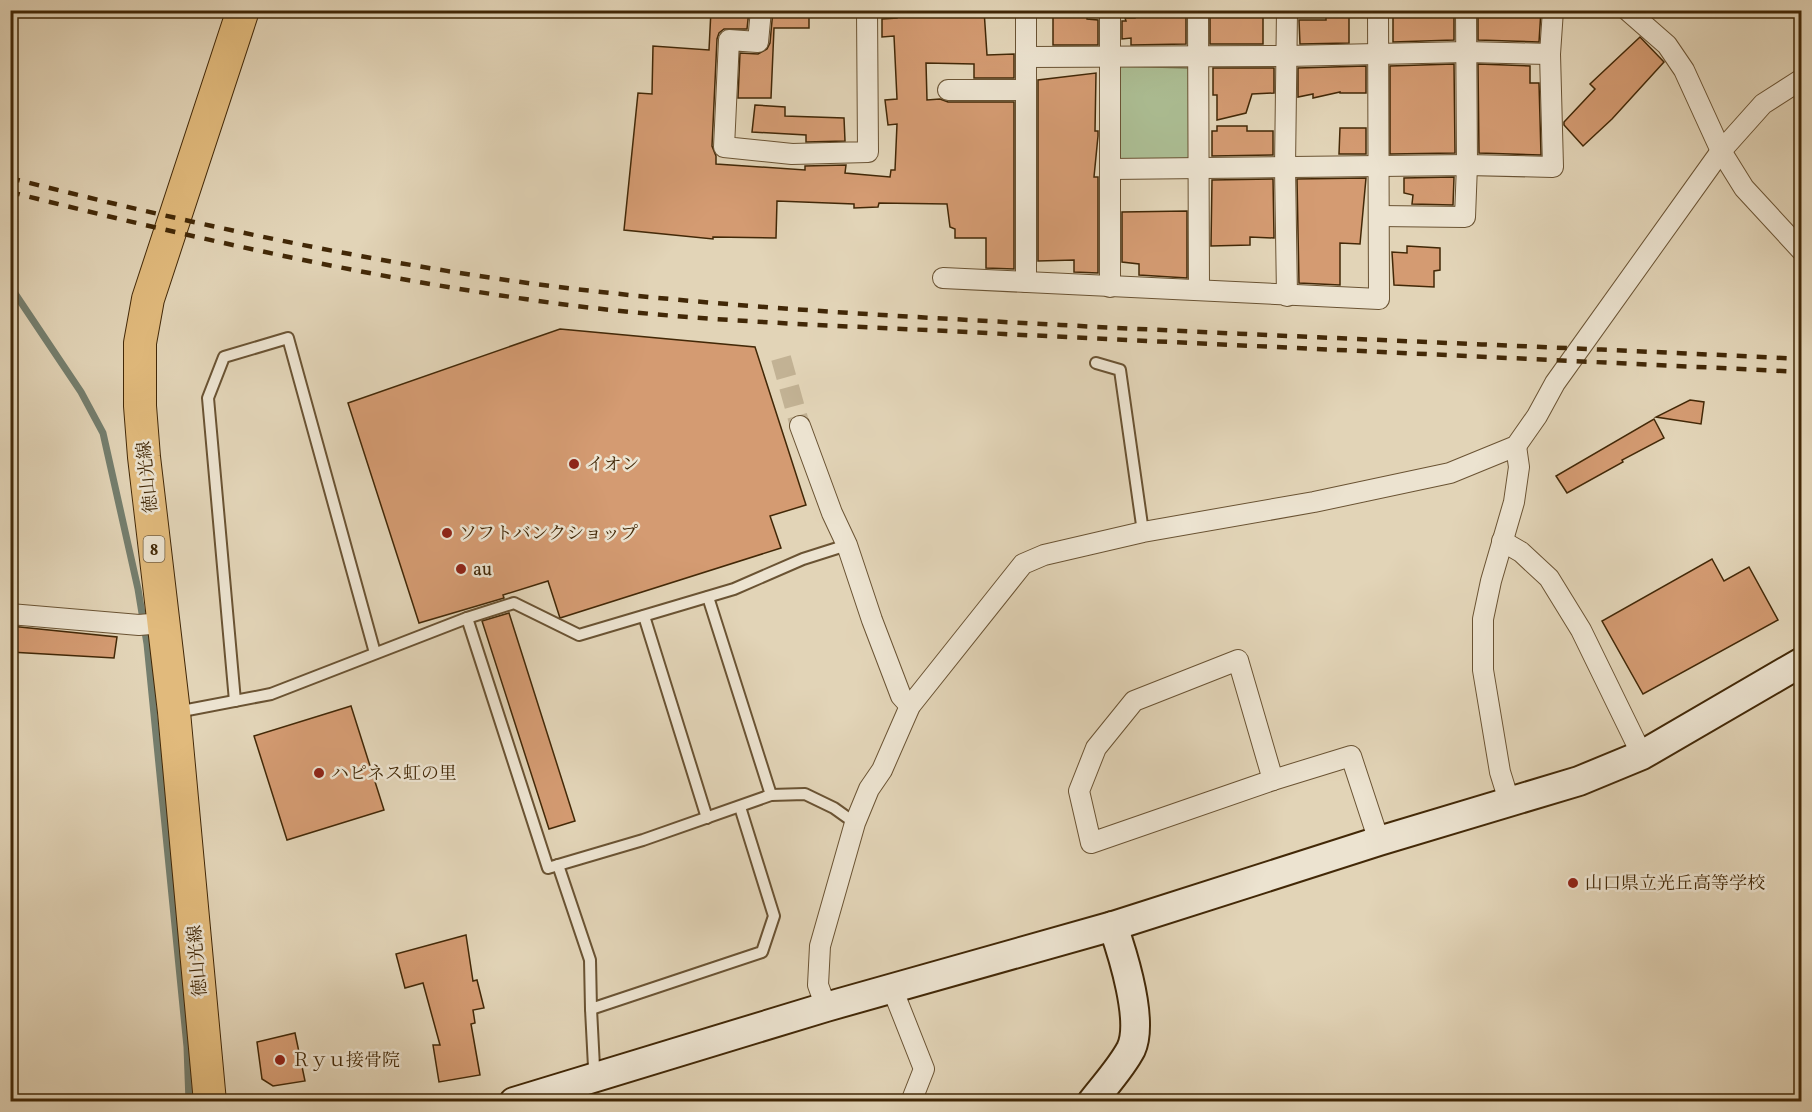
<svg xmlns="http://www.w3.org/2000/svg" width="1812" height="1112" font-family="Vollkorn,'Noto Serif JP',serif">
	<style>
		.green { fill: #acbe94; stroke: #77734e; stroke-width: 1.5 }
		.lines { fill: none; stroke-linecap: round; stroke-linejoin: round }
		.stream { stroke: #747e6e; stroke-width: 7 }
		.building { fill: #d49b72; stroke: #422807; stroke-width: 1.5 }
		.street-tunnel { stroke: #c2b294; stroke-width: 20; stroke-dasharray: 20 10; stroke-linecap: butt }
		.lane-casing { stroke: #6a5333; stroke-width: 14 }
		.street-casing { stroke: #6a5333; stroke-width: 22 }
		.secondary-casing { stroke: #422807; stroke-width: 32 }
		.primary-casing { stroke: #422807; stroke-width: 34 }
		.lane { stroke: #ece3d0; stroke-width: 10 }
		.street { stroke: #ece3d0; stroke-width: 20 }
		.secondary { stroke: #ece3d0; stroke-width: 28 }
		.primary { stroke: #e1ba7c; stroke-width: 32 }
		.rail { stroke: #422807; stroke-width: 4.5; stroke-dasharray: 10 10; stroke-linecap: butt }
		.poi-dot { fill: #8f2418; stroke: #ece3d0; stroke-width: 2 }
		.labels { text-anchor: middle; stroke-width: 5; stroke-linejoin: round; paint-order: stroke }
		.shield { fill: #ece3d0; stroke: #756043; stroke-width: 1.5 }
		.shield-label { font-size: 16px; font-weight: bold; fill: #422807 }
		.poi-label { font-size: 18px; fill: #422807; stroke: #ece3d0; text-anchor: start }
		.street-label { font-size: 18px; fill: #422807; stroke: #ece3d0 }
	</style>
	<rect width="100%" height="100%" fill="#e2d4b7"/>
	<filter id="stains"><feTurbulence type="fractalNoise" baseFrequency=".00333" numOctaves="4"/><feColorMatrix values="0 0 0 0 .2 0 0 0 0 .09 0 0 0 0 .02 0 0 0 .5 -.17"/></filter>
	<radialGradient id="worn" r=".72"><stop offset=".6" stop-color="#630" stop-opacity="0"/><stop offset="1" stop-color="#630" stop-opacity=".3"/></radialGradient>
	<!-- green -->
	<polygon class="green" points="1117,66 1189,68 1190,163 1117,164"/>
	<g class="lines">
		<!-- stream -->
		<polyline class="stream" points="10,286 81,392 103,433 138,589 147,644 187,1047 189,1102"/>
	</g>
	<!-- building -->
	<g class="building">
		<polygon points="711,10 749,10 747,29 724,29 719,33 717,39 712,146 716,156 716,164 805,170 805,166 846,165 845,173 890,177 891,170 895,170 897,124 888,125 885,100 897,99 894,36 882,37 882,19 897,18 897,11 937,13 937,10 984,10 987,55 1014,54 1014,78 974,78 974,64 926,63 927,100 940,99 948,102 1014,102 1014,269 986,268 986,238 955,238 955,229 950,227 947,204 879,203 878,207 854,208 854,204 777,201 776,238 713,237 713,239 624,230 638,93 652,94 653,46 709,50"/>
		<polygon points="773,10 809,10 809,28 774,28 771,98 738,98 740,53 758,54 767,49 770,43"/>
		<polygon points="1053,10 1087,10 1087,19 1098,20 1098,45 1053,45"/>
		<polygon points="1135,10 1186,10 1186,44 1131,45 1131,38 1122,39 1122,21 1126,21 1125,18 1135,18"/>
		<rect x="1210" y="10" width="53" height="34"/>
		<polygon points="1326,10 1349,10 1349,43 1300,44 1299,20 1326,20"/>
		<polygon points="1393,10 1454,10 1454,40 1393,42"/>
		<polygon points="1478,10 1541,10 1539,42 1478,40"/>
		<polygon points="1640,37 1664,62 1612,119 1583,146 1564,125 1564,122 1595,89 1590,84"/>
		<polygon points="1454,64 1455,153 1390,154 1390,66"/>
		<polygon points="1478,64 1530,66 1530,83 1539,83 1541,155 1479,153"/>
		<polygon points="1366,66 1366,93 1340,93 1340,92 1313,98 1313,94 1298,97 1298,68"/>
		<polygon points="1213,68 1274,68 1274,93 1252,94 1246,113 1217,120 1217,95 1213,95"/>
		<polygon points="1096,73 1095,131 1098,131 1098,136 1094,177 1098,177 1098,273 1074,272 1074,260 1038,261 1038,80"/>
		<polygon points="755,105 785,107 785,116 844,118 845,141 806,142 806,135 752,132"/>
		<polygon points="1217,126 1247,126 1247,131 1273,131 1273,155 1212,156 1212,131 1217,131"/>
		<polygon points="1340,128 1366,128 1366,154 1339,154"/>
		<polygon points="1454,177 1453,205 1412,204 1413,195 1404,193 1404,178"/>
		<polygon points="1366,178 1360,244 1340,243 1340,285 1299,283 1297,179"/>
		<polygon points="1273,179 1274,238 1250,237 1250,245 1211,246 1212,180"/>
		<polygon points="1187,211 1187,278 1139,275 1139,264 1122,262 1122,212"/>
		<polygon points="1407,246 1440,248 1440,270 1434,271 1434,287 1394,285 1392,252 1407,253"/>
		<polygon points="560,329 755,347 806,505 770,516 781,548 560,618 548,581 503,595 504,598 419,623 348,403"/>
		<polygon points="1690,400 1704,402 1701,424 1656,417"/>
		<polygon points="1654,419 1664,438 1622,460 1623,462 1567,493 1556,476"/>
		<polygon points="1712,559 1724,581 1749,567 1778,620 1643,694 1602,621"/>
		<polygon points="509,613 575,821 549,829 482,621"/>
		<polygon points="10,626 117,637 114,658 10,652"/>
		<polygon points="351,706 384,810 287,840 254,736"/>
		<polygon points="466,935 473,981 477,980 484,1008 473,1010 475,1023 471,1024 480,1075 439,1082 433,1045 440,1045 423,983 405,988 396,954"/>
		<polygon points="295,1033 305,1081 273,1086 262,1079 257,1042"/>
	</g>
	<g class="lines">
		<!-- street-tunnel -->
		<polyline class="street-tunnel" points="781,358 800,426"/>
		<defs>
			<g id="lane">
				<polyline points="1096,363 1120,370 1143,532"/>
				<polyline points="708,597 771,795"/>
				<polyline points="644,616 707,818"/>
				<polyline points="467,618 514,603 579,635 734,589 803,559 847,545"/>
				<polyline points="235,701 208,398 224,357 288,338 375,653"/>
				<polyline points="177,712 271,694 467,618 548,868 643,840 771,795 805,794 834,808 855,823"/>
				<polyline points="558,865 590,960 591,1009 762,952 774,916 740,807"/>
				<polyline points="591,1009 594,1067"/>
			</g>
			<g id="street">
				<polyline points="761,10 758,42 729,40 724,147 792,154 868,152 867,10"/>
				<polyline points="1110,10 1110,287"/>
				<polyline points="1198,10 1199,289"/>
				<polyline points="1627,10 1667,45 1684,70 1721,151 1744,188 1802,251"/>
				<polyline points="1027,57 1287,56 1467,52 1550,54"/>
				<polyline points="948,90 1026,90"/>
				<polyline points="1111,169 1467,165 1553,167 1550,54 1553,10"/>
				<polyline points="1379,216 1465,217 1467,165 1466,10"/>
				<polyline points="943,278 1379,299 1378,10"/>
				<polyline points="1026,282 1026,10"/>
				<polyline points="1287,296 1285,167 1287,10"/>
				<polyline points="800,426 832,513 847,545 872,620 901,696 910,706"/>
				<polyline points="1502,541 1521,552 1549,578 1581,630 1642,755"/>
				<polyline points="10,614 139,625 162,623"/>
				<polygon points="1238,660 1273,780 1091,843 1079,791 1096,748 1134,701"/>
				<polyline points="1273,780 1351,756 1379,841"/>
				<polyline points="1509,801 1500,772 1483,670 1483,619 1491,581 1514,502 1519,467 1516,446"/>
				<polyline points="892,988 924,1069 911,1102"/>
				<polyline points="826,1007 818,985 820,946 855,823 869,789 882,770 910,706 1023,564 1044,555 1143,532 1314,502 1450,473 1516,446 1537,416 1555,383 1721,151 1763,104 1802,79"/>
			</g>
			<g id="secondary">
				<polyline points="514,1102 826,1007 1113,926 1379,841 1579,781 1642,755 1802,662"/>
				<path d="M1092 1102C1105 1085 1121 1068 1131 1049 1144 1021 1123 955 1113 926"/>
			</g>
			<polyline id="primary" points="210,1102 174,712 144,457 140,406 140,343 148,299 243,10"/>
		</defs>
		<!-- lane casing -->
		<use href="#lane" class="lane-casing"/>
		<!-- street casing -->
		<use href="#street" class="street-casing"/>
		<!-- secondary casing -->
		<use href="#secondary" class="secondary-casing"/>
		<!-- primary casing -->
		<use href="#primary" class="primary-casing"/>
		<!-- lane -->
		<use href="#lane" class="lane"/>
		<!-- street -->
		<use href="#street" class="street"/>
		<!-- secondary -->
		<use href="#secondary" class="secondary"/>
		<!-- primary -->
		<use href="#primary" class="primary"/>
		<!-- rail -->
		<g class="rail">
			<path d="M10 178C183 222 358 260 535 284 696 305 860 314 1023 323 1282 337 1542 346 1802 359"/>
			<path d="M10 192C181 235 351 274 525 299 684 323 845 325 1004 334 1270 347 1536 359 1802 372"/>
		</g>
	</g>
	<!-- markers -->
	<g class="poi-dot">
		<circle cx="574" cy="464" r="6"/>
		<circle cx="447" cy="533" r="6"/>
		<circle cx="461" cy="569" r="6"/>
		<circle cx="319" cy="773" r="6"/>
		<circle cx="1573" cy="883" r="6"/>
		<circle cx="280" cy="1060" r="6"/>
	</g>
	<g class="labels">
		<!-- shield labels -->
		<rect class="shield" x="143.5" y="536" width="21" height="26" rx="4.5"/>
		<g class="shield-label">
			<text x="154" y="555">8</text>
		</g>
		<!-- poi labels -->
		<g class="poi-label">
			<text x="586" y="470">イオン</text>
			<text x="459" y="539">ソフトバンクショップ</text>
			<text x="473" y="575">au</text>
			<text x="331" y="779">ハピネス虹の里</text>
			<text x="1585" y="889">山口県立光丘高等学校</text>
			<text x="292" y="1066">Ｒｙｕ接骨院</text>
		</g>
		<!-- street labels -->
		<g class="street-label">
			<text transform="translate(147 477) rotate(-96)" y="6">徳山光線</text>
			<text transform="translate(197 961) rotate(-95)" y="6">徳山光線</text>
		</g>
	</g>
	<!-- margin -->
	<rect width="1812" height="1112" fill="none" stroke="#e2d4b7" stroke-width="36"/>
	<rect x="12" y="12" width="1788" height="1088" fill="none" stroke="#422807" stroke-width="3"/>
	<rect x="18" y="18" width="1776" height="1076" fill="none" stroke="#422807" stroke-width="1.5"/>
	<rect width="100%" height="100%" filter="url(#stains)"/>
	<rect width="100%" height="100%" fill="url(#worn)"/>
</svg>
